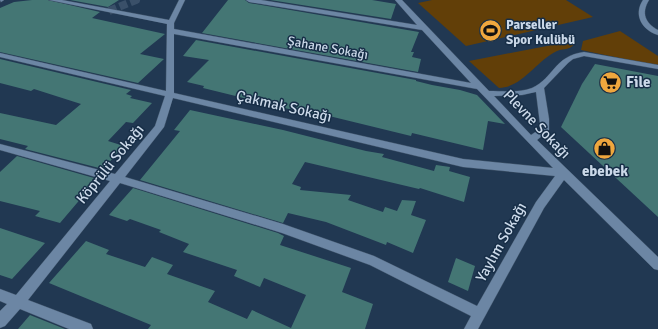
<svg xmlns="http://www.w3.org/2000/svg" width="658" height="329" font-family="Signika,sans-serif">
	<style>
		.green { fill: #623f08 }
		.building { fill: #447674 }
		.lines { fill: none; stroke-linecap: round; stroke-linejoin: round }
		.minor-tunnel { stroke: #3a5069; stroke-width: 8; stroke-dasharray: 8 3.5; stroke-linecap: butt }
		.minor-casing { stroke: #3f5369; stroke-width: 1 }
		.minor { fill: #6c86a4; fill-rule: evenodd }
		.labels { text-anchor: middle; stroke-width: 3; stroke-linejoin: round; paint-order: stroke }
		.far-poi-label { font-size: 13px; font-weight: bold; fill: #cbd9e9; stroke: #172e47; text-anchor: start }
		.far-street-label { font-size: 13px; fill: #cbd9e9; stroke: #172e47 }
		.poi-label { font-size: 15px; font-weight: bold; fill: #cbd9e9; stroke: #172e47; text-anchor: start }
		.street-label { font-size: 15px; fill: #cbd9e9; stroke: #172e47 }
	</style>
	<rect width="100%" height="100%" fill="#213852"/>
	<!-- green -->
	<g class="green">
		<polygon points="432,0 566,0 593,17 466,46 418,3"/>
		<polygon points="620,31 658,56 658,66 581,50 583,41"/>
		<path d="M573 41 576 42C570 51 565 48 557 51 536 61 523 87 499 88L469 61Z"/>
	</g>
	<!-- building -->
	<g class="building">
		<polygon points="32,0 48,0 100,12 92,18 165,34 140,54 164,59 138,83 0,52 0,8 14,2"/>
		<polygon points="70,0 119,0 108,7"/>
		<polygon points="228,0 245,0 249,3 419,32 411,52 414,52 412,57 421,59 418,72 202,33"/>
		<polygon points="270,0 372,0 396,4 391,19"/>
		<polygon points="196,40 416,80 416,81 432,85 460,90 477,95 505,124 488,121 483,150 412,133 411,136 325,115 297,111 203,88 204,86 187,82 209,60 183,56"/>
		<polygon points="0,59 131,90 126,94 132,96 130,98 152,103 133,123 126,122 108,141 124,146 103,169 25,149 28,146 0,139 0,113 56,125 81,104 34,89 31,91 0,83"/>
		<polygon points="595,64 658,76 658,217 561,127 582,84"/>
		<polygon points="190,110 283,130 366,151 384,154 382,157 434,171 436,165 450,167 449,171 470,177 464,202 420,188 419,189 305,162 292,184 301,187 300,190 351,195 348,200 383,212 385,207 397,211 402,200 416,201 411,215 426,220 413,253 387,242 386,245 326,222 288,213 283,223 140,180 180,131 174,130"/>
		<polygon points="17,156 94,178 91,182 94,183 60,223 35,216 40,211 0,201 0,172"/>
		<polygon points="133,188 278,233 284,236 280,245 351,268 342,292 373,304 365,329 148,329 151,325 49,283 86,241 109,250 106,254 145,267 152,257 173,265 167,274 215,291 208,302 247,319 252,310 291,328 306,295 264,278 260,287 234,276 237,270 183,252 189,244 159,232 161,230 130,219 127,221 109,215"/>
		<polygon points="0,228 45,243 12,279 0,275"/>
		<polygon points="456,258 475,266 468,291 448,282"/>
		<polygon points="30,315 65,329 18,329"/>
	</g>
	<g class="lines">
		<!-- minor-tunnel -->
		<polyline class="minor-tunnel" points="109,11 136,0 134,0"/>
		<defs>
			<g id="minor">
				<polygon points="0,0 4,0 1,2"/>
				<path d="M49 0H62L169 20 179 0H185L174 23V29L471 83 422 30 249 2 246 0H261L417 25 395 0H402L489 91C502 91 519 93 532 88 554 78 554 56 584 52L658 65V69L584 56 573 59 568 63 544 88 549 119V130L537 140 658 257V270L654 269 564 180 544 208 478 329H464L471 316 370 265 282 233 120 183 28 300 91 324 93 329H69L20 309 5 326 0 328V311L7 304 0 301V289L16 295 110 181 0 150V144L115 174 155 126 165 96 0 57V53L166 91 167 24ZM174 34 477 89 553 168 463 159 174 93ZM536 92 540 124V129L531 135 494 96 522 95ZM173 98 463 167 555 176 536 202 477 306 374 256 283 224 125 177 164 127Z"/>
				<path d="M643 0H649C641 13 645 23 658 30V35C642 30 633 15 643 0Z"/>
			</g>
		</defs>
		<!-- minor casing -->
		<use href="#minor" class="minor-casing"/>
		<!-- minor -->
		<use href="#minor" class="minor"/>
	</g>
	<!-- icons -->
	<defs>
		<symbol id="stadium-disc" viewBox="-11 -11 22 22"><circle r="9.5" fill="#efa73e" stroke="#172e47"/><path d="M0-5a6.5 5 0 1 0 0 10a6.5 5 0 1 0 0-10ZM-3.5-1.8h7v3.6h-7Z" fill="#111"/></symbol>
		<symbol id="supermarket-disc" viewBox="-11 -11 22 22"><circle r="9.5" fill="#efa73e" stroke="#172e47"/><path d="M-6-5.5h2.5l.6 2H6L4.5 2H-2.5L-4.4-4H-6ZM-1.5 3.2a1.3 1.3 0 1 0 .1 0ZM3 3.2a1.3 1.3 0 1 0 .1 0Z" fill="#111"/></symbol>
		<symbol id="shop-disc" viewBox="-11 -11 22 22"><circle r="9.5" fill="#efa73e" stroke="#172e47"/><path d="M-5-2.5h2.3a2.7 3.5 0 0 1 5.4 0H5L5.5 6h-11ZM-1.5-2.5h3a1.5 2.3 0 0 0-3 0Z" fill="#111"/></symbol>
	</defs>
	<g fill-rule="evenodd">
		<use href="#stadium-disc" x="478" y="18" width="25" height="25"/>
		<use href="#supermarket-disc" x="598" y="70" width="25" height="25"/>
		<use href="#shop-disc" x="592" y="136" width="25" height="25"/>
	</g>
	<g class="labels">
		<!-- far-poi labels -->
		<g class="far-poi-label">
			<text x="506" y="29">Parseller<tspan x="506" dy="15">Spor Kulübü</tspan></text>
		</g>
		<!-- far-street labels -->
		<g class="far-street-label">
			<text transform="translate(328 47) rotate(10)" y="5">Şahane Sokağı</text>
		</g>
		<!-- poi labels -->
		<g class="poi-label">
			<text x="626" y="87">File</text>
			<text x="605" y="176" text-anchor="middle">ebebek</text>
		</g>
		<!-- street labels -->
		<g class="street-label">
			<text transform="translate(284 106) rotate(13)" y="5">Çakmak Sokağı</text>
			<text transform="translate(537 124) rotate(46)" y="5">Plevne Sokağı</text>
			<text transform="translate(110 164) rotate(-51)" y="5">Köprülü Sokağı</text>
			<text transform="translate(501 242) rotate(-61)" y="5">Yaylım Sokağı</text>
		</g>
	</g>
</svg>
